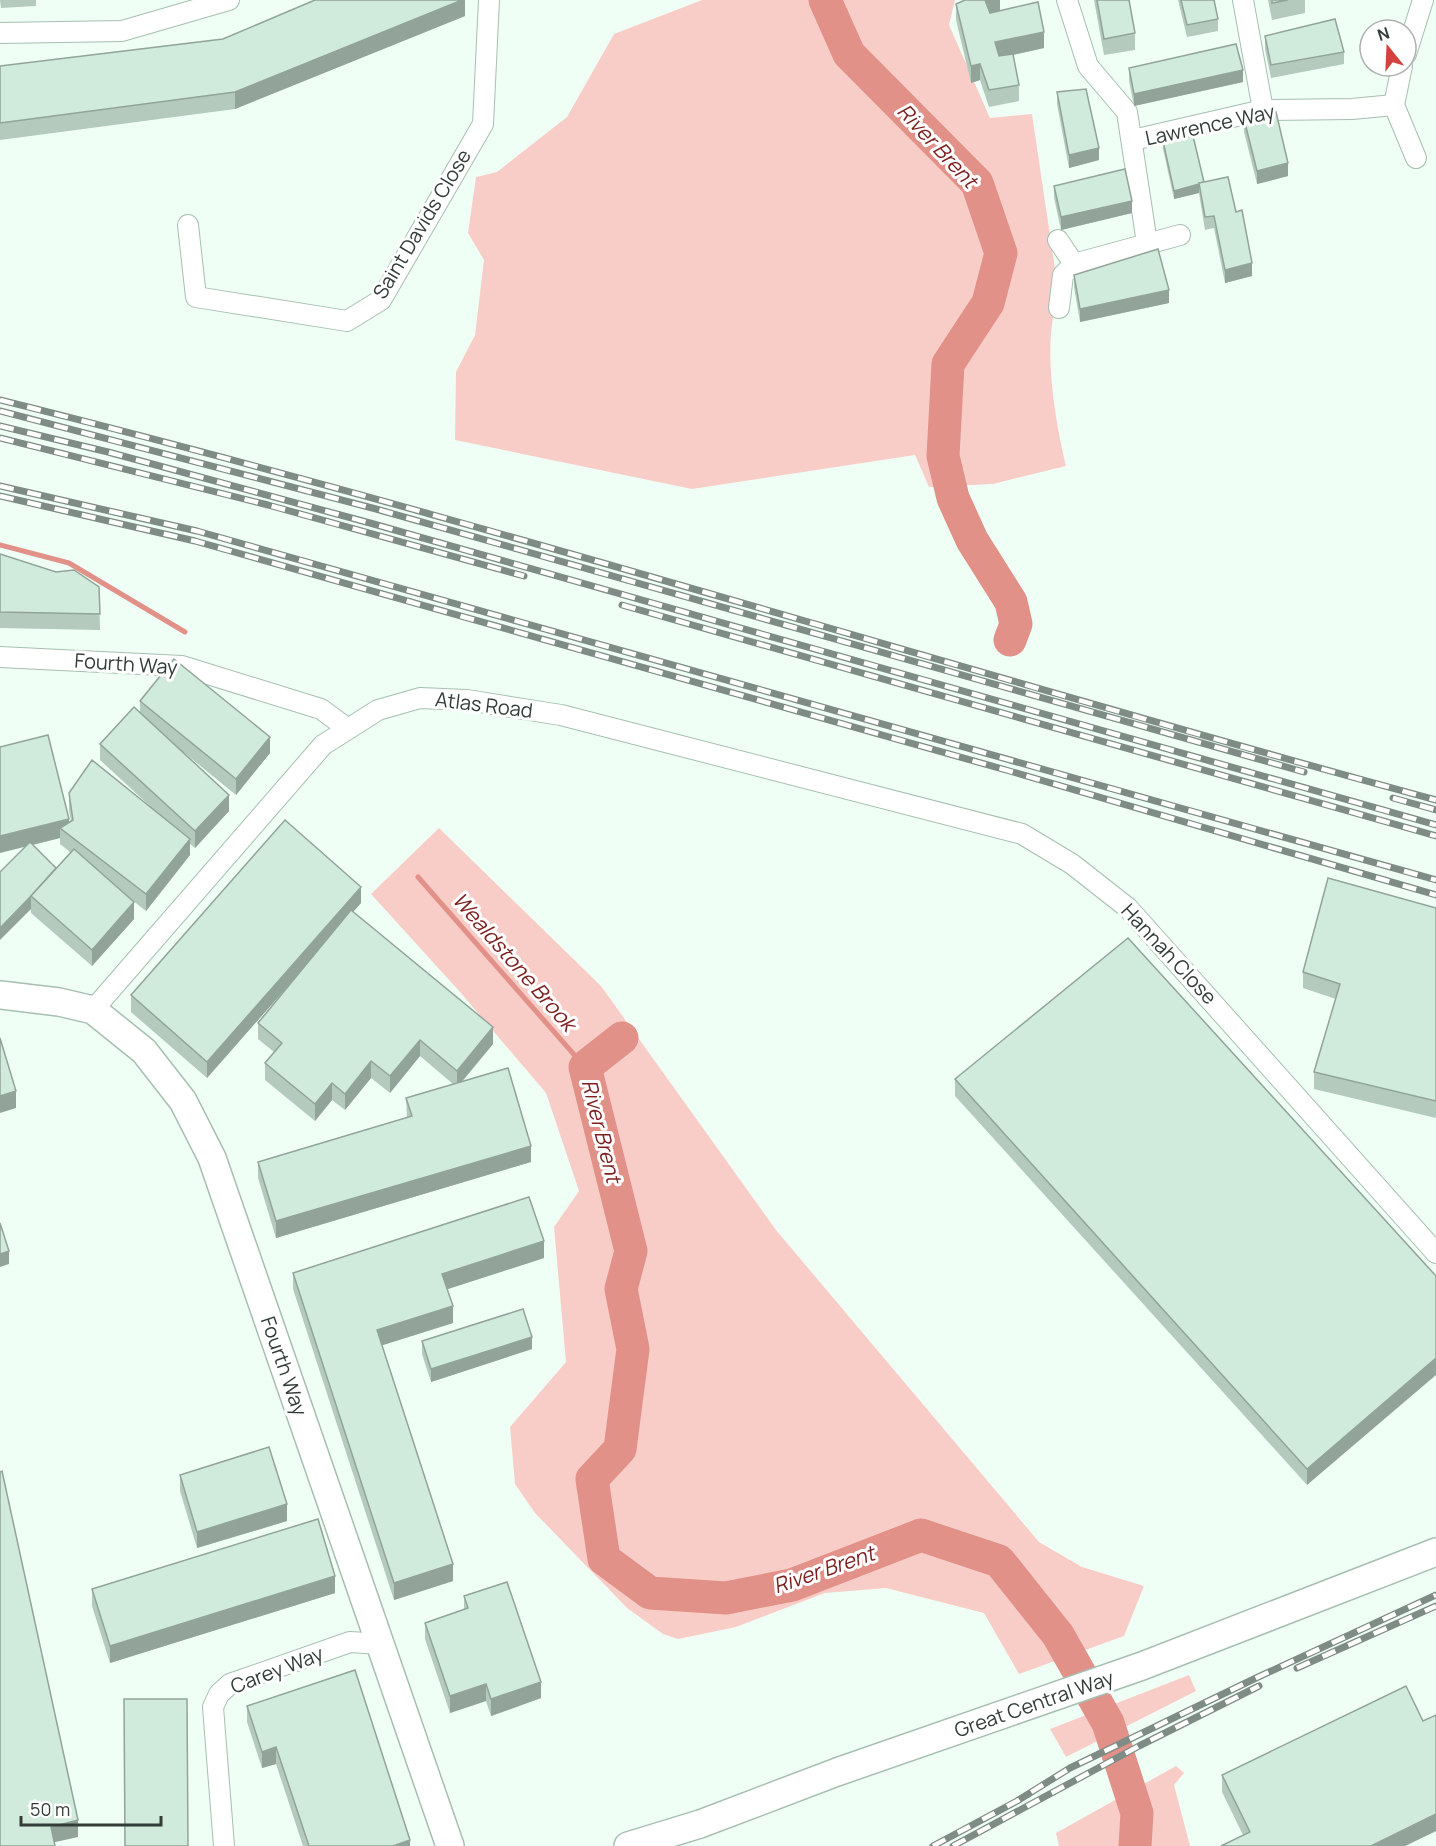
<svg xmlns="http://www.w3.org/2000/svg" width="1436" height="1846" font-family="Manrope,sans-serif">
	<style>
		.green { fill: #f9cdc7 }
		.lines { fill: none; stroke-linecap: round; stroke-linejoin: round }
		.stream { stroke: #e19188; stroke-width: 5 }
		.river { stroke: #e19188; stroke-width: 33 }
		.minor-casing { stroke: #a6bfb1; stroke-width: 22 }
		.secondary-casing { stroke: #a6bfb1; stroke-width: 30 }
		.minor { stroke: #fff; stroke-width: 20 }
		.secondary { stroke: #fff; stroke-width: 27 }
		.rail-casing { stroke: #7f8c85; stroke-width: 7 }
		.rail { stroke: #fff; stroke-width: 4.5; stroke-dasharray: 14; stroke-linecap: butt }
		.wall { fill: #b3cabc; fill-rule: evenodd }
		.shaded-wall { fill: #92a499 }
		.building { fill: #d0ebdb; stroke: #92a499; stroke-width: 1.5 }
		.labels { text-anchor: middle; stroke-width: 6; stroke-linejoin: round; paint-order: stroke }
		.street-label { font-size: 20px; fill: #333d37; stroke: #fff }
		.water-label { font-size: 21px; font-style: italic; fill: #7c1e1c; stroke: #fff }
	</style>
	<rect width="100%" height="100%" fill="#effff6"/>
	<!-- green -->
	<g class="green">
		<path d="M702 0H955L949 25 990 118 1032 114 1059 296C1041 342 1055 419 1066 466L993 484 929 487 915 455 692 489 455 440 456 372 475 335 484 260 468 233 476 177 497 172 567 117 614 34Z"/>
		<polygon points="439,828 601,986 776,1230 1039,1542 1082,1567 1144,1586 1124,1636 1019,1674 984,1613 886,1588 825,1593 736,1627 678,1639 663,1634 627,1608 535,1513 515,1484 510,1427 566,1362 554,1227 579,1191 546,1093 460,992 371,894"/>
		<polygon points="1189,1675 1196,1691 1066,1757 1050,1729"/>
		<polygon points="1176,1766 1184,1773 1174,1785 1190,1846 1059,1846 1056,1833"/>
	</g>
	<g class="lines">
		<!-- stream -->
		<g class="stream">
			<polyline points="0,545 69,563 185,632"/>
			<polyline points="418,877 585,1067"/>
		</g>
		<!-- river -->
		<g class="river">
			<polyline points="825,0 849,54 977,183 1001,253 988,303 948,364 943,456 953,498 972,540 1011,602 1016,624 1010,640"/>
			<polyline points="622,1038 585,1067 631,1251 621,1289 633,1349 620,1449 592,1479 604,1559 650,1593 726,1598 792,1585 921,1535 999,1561 1058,1635 1108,1723 1137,1813 1135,1846"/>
		</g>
		<defs>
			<g id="minor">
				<polyline points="1067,0 1088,66 1127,112 1147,243"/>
				<polyline points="1243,0 1263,110"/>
				<polyline points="0,33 122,31 229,0"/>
				<polyline points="1406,54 1423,0"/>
				<polyline points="1402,66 1394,105 1416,158"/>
				<polyline points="1133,140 1263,110 1352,109 1394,105"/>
				<polyline points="188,225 196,297 347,321 381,300 483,124 489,0"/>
				<polyline points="1058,240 1074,264 1180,235"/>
				<polyline points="1059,308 1063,275 1074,264"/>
				<polyline points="0,657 182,666 321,709 348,729"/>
				<polyline points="93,1010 323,745 378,710 420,698 467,700 561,715 1022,834 1072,864 1128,908 1436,1253"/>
				<polyline points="224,1846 213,1707 219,1694 230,1684 350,1642 380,1644"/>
			</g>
			<g id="secondary">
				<polyline points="0,995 59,1002 93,1010 144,1051 183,1101 212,1158 450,1846"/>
				<polyline points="628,1846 700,1824 837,1772 1142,1666 1436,1552"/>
			</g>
		</defs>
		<!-- minor casing -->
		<use href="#minor" class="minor-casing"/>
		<!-- secondary casing -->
		<use href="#secondary" class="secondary-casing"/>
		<!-- minor -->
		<use href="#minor" class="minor"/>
		<!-- secondary -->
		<use href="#secondary" class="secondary"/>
		<defs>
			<g id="rail">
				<path d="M0 400C483 520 956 670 1436 800"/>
				<polyline points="0,411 376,509 1304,772"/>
				<polyline points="0,426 108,452 370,523 1436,825"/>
				<polyline points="0,438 268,505 524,576"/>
				<polyline points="0,486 197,531 1436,880"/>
				<polyline points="0,496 195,541 1013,772 1436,895"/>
				<polyline points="622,605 1436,836"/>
				<polyline points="1393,798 1436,810"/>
				<polyline points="1297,1668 1436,1606"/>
				<polyline points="933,1846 1017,1801 1070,1768 1256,1678 1436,1595"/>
				<polyline points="953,1846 1139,1746 1259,1686"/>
			</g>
		</defs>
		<!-- rail casing -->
		<use href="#rail" class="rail-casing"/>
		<!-- rail -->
		<use href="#rail" class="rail"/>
	</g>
	<!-- wall -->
	<g class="wall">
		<polygon points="0,0 36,0 36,6 1,8"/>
		<polygon points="465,0 465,16 235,109 0,140 0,66 223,39"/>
		<polygon points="1000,0 1000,11 1044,48 1013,55 1019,85 1019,101 989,107 980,80 971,83 956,20 956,4"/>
		<polygon points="1094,0 1129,0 1135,33 1135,50 1104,55"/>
		<polygon points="1178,0 1214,0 1218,19 1218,31 1187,37"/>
		<polygon points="1268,0 1305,0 1305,13 1272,20"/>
		<polygon points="1265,36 1344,52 1344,64 1271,78 1265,49"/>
		<polygon points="1129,68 1243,82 1134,106 1129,81"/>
		<polygon points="1057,92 1099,160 1069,168 1057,104"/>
		<polygon points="1244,119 1288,176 1257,184 1244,132"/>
		<polygon points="1163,141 1204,182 1236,212 1252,276 1225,283 1214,228 1205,230 1199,193 1174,199 1163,149"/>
		<polygon points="1054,186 1132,213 1061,230 1054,198"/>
		<polygon points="1074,275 1169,303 1080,322 1074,287"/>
		<polygon points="0,554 99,587 100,630 0,628"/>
		<path d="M140 701 270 753 236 795 182 751 229 811 195 848 190 844V855L146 911 127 896 134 919 92 966 31 913 26 846 71 821 69 810V793L150 806 100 760V744L140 712ZM60 838V844L70 852 56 868 32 845Z"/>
		<polygon points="361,903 353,912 493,1044 462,1082 531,1162 276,1238 258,1178 258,1162 407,1118 406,1098 453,1084 420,1056 390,1093 371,1078 345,1110 332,1100 315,1121 265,1080 265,1063 274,1052 258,1039 258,1023 295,978 207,1078 131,1012 131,995"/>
		<polygon points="1436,908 1436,1118 1314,1089 1314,1072 1336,999 1303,988 1303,972"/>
		<polygon points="955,1079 1436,1276 1307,1485 955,1096"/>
		<polygon points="544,1258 447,1289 453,1323 382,1345 453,1581 394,1600 293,1289 293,1273"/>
		<polygon points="422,1341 532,1349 431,1382 422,1354"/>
		<polygon points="180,1475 287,1521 197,1548 180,1491"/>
		<polygon points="92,1589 335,1593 110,1663 92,1606"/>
		<polygon points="464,1596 541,1698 491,1716 486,1701 450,1713 425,1639 425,1623 464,1609"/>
		<polygon points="247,1706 410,1846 303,1846 276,1764 262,1768 247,1722"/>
		<polygon points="1222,1775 1436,1831 1405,1846 1221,1846 1243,1835 1222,1792"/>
	</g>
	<!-- shaded-wall -->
	<g class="shaded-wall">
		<polygon points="462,0 465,0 465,16 235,109 235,92"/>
		<polygon points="985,0 1000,0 1000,11 985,14"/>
		<polygon points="1044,32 1044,48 995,59 995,42"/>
		<polygon points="980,64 980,80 971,83 971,66"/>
		<polygon points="1243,70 1243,82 1134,106 1134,94"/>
		<polygon points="1099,148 1099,160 1069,168 1069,155"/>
		<polygon points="1288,163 1288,176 1257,184 1257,171"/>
		<polygon points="1199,184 1199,193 1174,199 1174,191"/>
		<polygon points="1132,201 1132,213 1061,230 1061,217"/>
		<polygon points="1252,263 1252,276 1225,283 1225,270"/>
		<polygon points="1169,290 1169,303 1080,322 1080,309"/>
		<polygon points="270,737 270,753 236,795 236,779"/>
		<polygon points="229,795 229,811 195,848 195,831"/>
		<polygon points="69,819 69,835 60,828 60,838 0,853 0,836"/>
		<polygon points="190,839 190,855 146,911 146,894"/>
		<polygon points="361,887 361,903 207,1078 207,1062"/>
		<polygon points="31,896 31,909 0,940 0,928"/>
		<polygon points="134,902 134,919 92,966 92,950"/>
		<polygon points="493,1027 493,1044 457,1087 457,1071"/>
		<polygon points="420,1040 420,1056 390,1093 390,1076"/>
		<polygon points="371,1061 371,1078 345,1110 345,1094"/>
		<polygon points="332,1083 332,1100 315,1121 315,1104"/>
		<polygon points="16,1091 16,1108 0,1113 0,1096"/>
		<polygon points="531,1146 531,1162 276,1238 276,1221"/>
		<polygon points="544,1241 544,1258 442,1291 442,1274"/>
		<polygon points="9,1251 9,1264 0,1267 0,1254"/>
		<polygon points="453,1306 453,1323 377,1347 377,1330"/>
		<polygon points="532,1337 532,1349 431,1382 431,1369"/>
		<polygon points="1436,1358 1436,1375 1307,1485 1307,1469"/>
		<polygon points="287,1504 287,1521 197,1548 197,1532"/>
		<polygon points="453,1564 453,1581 394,1600 394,1583"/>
		<polygon points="335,1576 335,1593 110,1663 110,1646"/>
		<polygon points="541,1682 541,1698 491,1716 491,1699"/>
		<polygon points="486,1684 486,1701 450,1713 450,1696"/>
		<polygon points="276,1747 276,1764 262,1768 262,1752"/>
		<polygon points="1436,1814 1436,1831 1405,1846 1371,1846"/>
		<polygon points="78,1820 78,1837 51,1843 51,1827"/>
		<polygon points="410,1840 410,1846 393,1846"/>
	</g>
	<!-- building -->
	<g class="building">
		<polygon points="315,0 462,0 235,92 0,123 0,66 223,39"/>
		<polygon points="965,0 985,0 990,13 1038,2 1044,32 995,42 999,56 1013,54 1019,85 989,90 980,64 971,66 956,4"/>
		<polygon points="1097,0 1129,0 1135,33 1104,39"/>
		<polygon points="1181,0 1214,0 1218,19 1187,25"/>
		<polygon points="1272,0 1288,0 1272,3"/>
		<polygon points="1335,19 1344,52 1271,65 1265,36"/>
		<polygon points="1236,44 1243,70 1134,94 1129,68"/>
		<polygon points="1086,89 1099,148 1069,155 1057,92"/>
		<polygon points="1276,112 1288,163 1257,171 1244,119"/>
		<polygon points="1193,136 1204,182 1199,183 1199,184 1174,191 1163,141"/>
		<polygon points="1125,169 1132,201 1061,217 1054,186"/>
		<polygon points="1228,177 1236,212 1242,210 1252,263 1225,270 1214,216 1205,217 1199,183"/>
		<polygon points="1158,249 1169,290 1080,309 1074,275"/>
		<polygon points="0,554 56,572 74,570 99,587 100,614 0,612"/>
		<polygon points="174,659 270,737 236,779 140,701"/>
		<polygon points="134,707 229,795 195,831 100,744"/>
		<polygon points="48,735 69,819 0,836 0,747"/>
		<polygon points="92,760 190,839 146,894 60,828 73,820 69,793"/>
		<polygon points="285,820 361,887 207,1062 131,995"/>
		<polygon points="30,842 56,868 31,896 0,928 0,872"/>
		<polygon points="74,849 134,902 92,950 31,896"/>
		<polygon points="1328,878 1436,908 1436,1101 1314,1072 1340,984 1303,972"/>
		<polygon points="351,910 493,1027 457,1071 420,1040 390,1076 371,1061 345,1094 332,1083 315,1104 265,1063 282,1043 258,1023"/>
		<polygon points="1128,938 1436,1276 1436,1358 1307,1469 955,1079"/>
		<polygon points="0,1038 16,1091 0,1096"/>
		<polygon points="508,1068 531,1146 276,1221 258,1162 412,1116 406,1098"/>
		<polygon points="529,1197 544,1241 442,1274 453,1306 377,1330 453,1564 394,1583 293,1273"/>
		<polygon points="0,1223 9,1251 0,1254"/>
		<polygon points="523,1309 532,1337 431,1369 422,1341"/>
		<polygon points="269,1447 287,1504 197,1532 180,1475"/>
		<polygon points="2,1471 78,1820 51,1827 55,1846 0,1846 0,1472"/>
		<polygon points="318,1519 335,1576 110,1646 92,1589"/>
		<polygon points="507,1582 541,1682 491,1699 486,1684 450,1696 425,1623 468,1608 464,1596"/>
		<polygon points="355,1670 410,1840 393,1846 309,1846 276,1747 262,1752 247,1706"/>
		<polygon points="1406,1686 1423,1721 1436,1715 1436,1814 1371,1846 1221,1846 1250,1832 1222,1775"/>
		<polygon points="124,1699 187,1699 188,1846 125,1846"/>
	</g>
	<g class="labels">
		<!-- street labels -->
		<g class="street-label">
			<text transform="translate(1210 125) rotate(-12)" y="7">Lawrence Way</text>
			<text transform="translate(422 224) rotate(-59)" y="7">Saint Davids Close</text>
			<text transform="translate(126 664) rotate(4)" y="7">Fourth Way</text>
			<text transform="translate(484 705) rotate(7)" y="7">Atlas Road</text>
			<text transform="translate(1169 954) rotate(47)" y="7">Hannah Close</text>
			<text transform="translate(284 1366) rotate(71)" y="7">Fourth Way</text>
			<text transform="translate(277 1670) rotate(-21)" y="7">Carey Way</text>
			<text transform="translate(1034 1704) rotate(-19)" y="7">Great Central Way</text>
		</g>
		<!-- water labels -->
		<g class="water-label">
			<text transform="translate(937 146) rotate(47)" y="7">River Brent</text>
			<text transform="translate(514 962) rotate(49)" y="7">Wealdstone Brook</text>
			<text transform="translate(601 1131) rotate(76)" y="7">River Brent</text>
			<text transform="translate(824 1570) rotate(-19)" y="7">River Brent</text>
		</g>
	</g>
	<!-- north arrow -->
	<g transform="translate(1388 48) rotate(342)"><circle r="28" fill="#ffffff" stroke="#adb1af" stroke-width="1.5"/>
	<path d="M0-4.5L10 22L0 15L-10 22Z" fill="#d2433e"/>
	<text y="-9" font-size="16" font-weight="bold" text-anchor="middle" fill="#333d37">N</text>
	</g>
	<!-- scale -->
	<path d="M21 1816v9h140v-9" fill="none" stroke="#333d37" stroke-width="3"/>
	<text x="30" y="1816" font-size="18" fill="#333d37" stroke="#ffffff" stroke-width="4.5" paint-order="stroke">50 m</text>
</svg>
